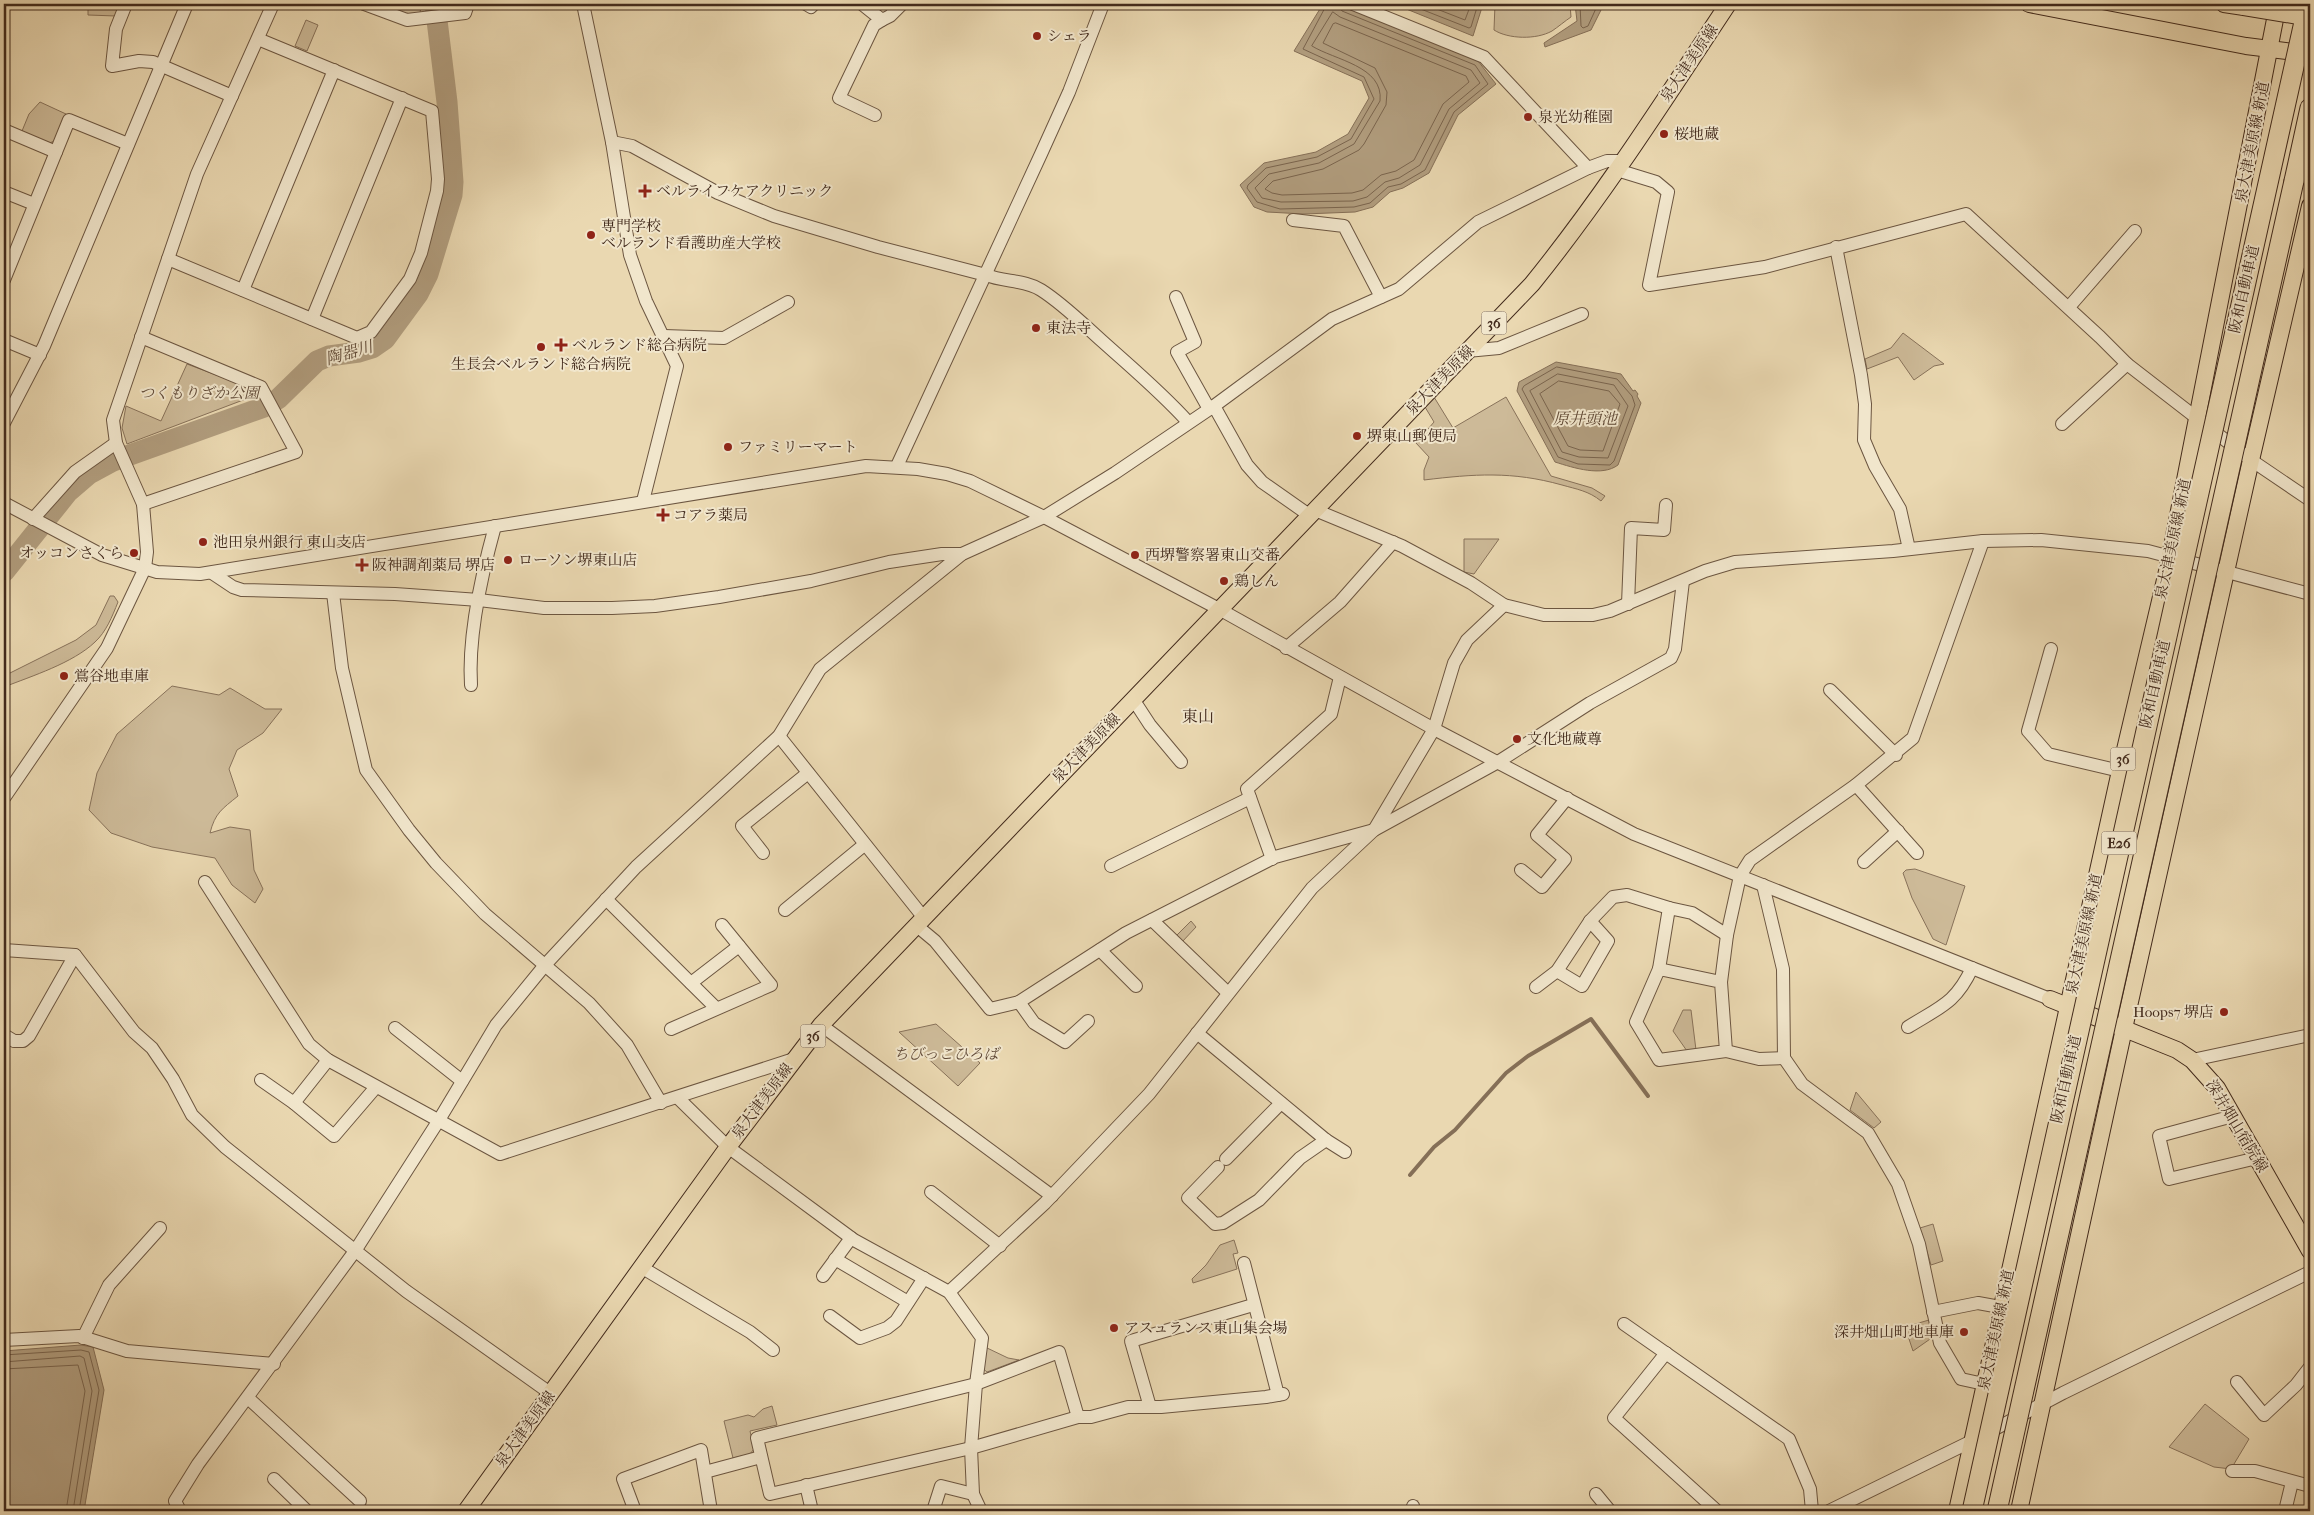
<svg xmlns="http://www.w3.org/2000/svg" width="2314" height="1515" font-family="'IM FELL French Canon','Noto Serif JP',serif">
	<style>
		.green { fill: #cdba98; stroke: #88725a }
		.water { fill: #b19d7e; stroke: #856f57 }
		.lines { fill: none; stroke-linecap: round; stroke-linejoin: round }
		.shore { stroke: #7a644d; stroke-width: 1 }
		.stream { stroke: #856f57; stroke-width: 4 }
		.river { stroke: #b19d7e; stroke-width: 21 }
		.minor-casing { stroke: #6c5641; stroke-width: 14 }
		.major-casing { stroke: #422a1c; stroke-width: 18 }
		.highway-casing { stroke: #422a1c; stroke-width: 21 }
		.minor { stroke: #f1e6cc; stroke-width: 12 }
		.major { stroke: #ead8b1; stroke-width: 16 }
		.highway { stroke: #ead8b1; stroke-width: 19 }
		.major-bridge-casing { stroke: #422a1c; stroke-width: 18; stroke-linecap: butt }
		.highway-bridge-casing { stroke: #422a1c; stroke-width: 21; stroke-linecap: butt }
		.major-bridge { stroke: #ead8b1; stroke-width: 16 }
		.highway-bridge { stroke: #ead8b1; stroke-width: 19 }
		.poi-dot { fill: #8f2418; stroke: #f1e6cc; stroke-width: 2 }
		.labels { text-anchor: middle; stroke-width: 4; stroke-linejoin: round; paint-order: stroke }
		.shield { fill: #f1e6cc; stroke: #766251; stroke-width: 1 }
		.shield-label { font-size: 14px; font-weight: bold; fill: #422a1c }
		.poi-label { font-size: 15px; fill: #422a1c; stroke: #f1e6cc; text-anchor: start }
		.street-label { font-size: 15px; fill: #422a1c; stroke: #f1e6cc }
		.park-label { font-size: 15px; font-style: italic; fill: #5e4735; stroke: #f1e6cc }
		.water-label { font-size: 16px; font-style: italic; fill: #5e4734; stroke: #f1e6cc }
		.neighbourhood-label { font-size: 16px; fill: #422a1c; stroke: #f1e6cc }
	</style>
	<rect width="100%" height="100%" fill="#ead8b1"/>
	<filter id="stains"><feTurbulence type="fractalNoise" baseFrequency=".004" numOctaves="4"/><feColorMatrix values="0 0 0 0 .2 0 0 0 0 .09 0 0 0 0 .02 0 0 0 .5 -.17"/></filter>
	<radialGradient id="worn" r=".72"><stop offset=".6" stop-color="#630" stop-opacity="0"/><stop offset="1" stop-color="#630" stop-opacity=".3"/></radialGradient>
	<!-- green -->
	<g class="green">
		<polygon points="88,4 120,4 116,16 88,15"/>
		<polygon points="401,4 421,4 420,14 411,15 398,11"/>
		<path d="M1495 4H1570L1571 17C1565 21 1558 27 1552 31 1536 40 1508 39 1494 30Z"/>
		<polygon points="306,20 318,25 307,51 295,46"/>
		<polygon points="40,102 66,114 55,141 49,143 22,131 29,114"/>
		<polygon points="1903,333 1944,364 1934,366 1914,380 1898,357 1867,369 1865,359 1891,348"/>
		<polygon points="187,364 256,390 259,394 127,444 122,428 126,406 161,421"/>
		<path d="M1434 397 1453 428 1506 397 1551 476 1592 488 1605 496 1601 501C1589 491 1576 489 1562 485 1512 471 1474 474 1424 480V470L1429 457 1416 443 1434 422 1425 407Z"/>
		<polygon points="1464,539 1499,539 1474,574 1464,572"/>
		<path d="M110 596H114L118 602C112 617 106 632 95 642 73 663 32 676 4 687V676L76 640 96 625Z"/>
		<path d="M172 686 219 695 230 688 265 709H282L263 733 237 750 229 769 238 796C222 809 215 813 210 833L230 827 250 830 254 870 263 889 255 903 232 885 215 858 152 847 111 833 89 810 97 773 117 734Z"/>
		<polygon points="1915,869 1965,886 1946,945 1933,939 1912,898 1903,873 1906,870"/>
		<polygon points="1191,921 1196,927 1182,942 1176,936"/>
		<polygon points="1683,1010 1691,1010 1696,1050 1687,1051 1673,1031"/>
		<polygon points="936,1024 980,1063 958,1086 899,1032"/>
		<polygon points="1856,1092 1881,1122 1874,1128 1850,1110"/>
		<polygon points="1933,1224 1943,1261 1931,1265 1920,1228"/>
		<polygon points="1234,1240 1238,1253 1233,1254 1237,1269 1193,1283 1192,1279 1206,1265 1220,1245"/>
		<polygon points="1929,1320 1933,1337 1913,1351 1905,1327"/>
		<polygon points="985,1347 1008,1358 1019,1360 987,1372 982,1368"/>
		<polygon points="2205,1404 2249,1439 2231,1469 2214,1467 2169,1447"/>
		<polygon points="772,1406 777,1425 750,1431 754,1449 750,1454 733,1458 724,1421 748,1415 754,1417 763,1409"/>
	</g>
	<!-- water -->
	<g class="water">
		<polygon points="1323,4 1338,4 1478,61 1496,84 1458,115 1429,173 1403,188 1390,192 1373,207 1355,212 1304,214 1267,212 1254,207 1240,185 1264,163 1316,152 1348,134 1369,98 1362,81 1294,51"/>
		<polygon points="1394,4 1483,4 1473,36"/>
		<polygon points="1575,4 1604,4 1591,30 1545,47 1544,43 1577,21"/>
		<path d="M1556 362 1621 374 1633 391 1635 390 1638 394 1637 396 1641 403 1618 465C1602 477 1574 468 1555 462L1517 391 1519 382Z"/>
		<polygon points="81,1345 93,1347 104,1390 84,1511 4,1511 4,1351"/>
	</g>
	<g class="lines">
		<!-- shore -->
		<g class="shore">
			<polyline points="1327,4 1303,49 1364,77 1374,99 1351,139 1317,157 1266,168 1248,185 1247,188 1257,202 1280,209 1354,207 1370,203 1388,187 1401,184 1425,170 1454,112 1488,84 1475,65 1342,11 1338,4"/>
			<polyline points="1408,4 1469,28 1471,27 1478,4"/>
			<polyline points="1424,4 1465,20 1471,4"/>
			<polyline points="1580,4 1581,26 1583,28 1588,26 1598,4"/>
			<path d="M1333 12 1340 17 1471 70 1480 83 1449 109 1420 165 1399 178 1385 182 1367 197 1353 201 1281 202 1262 198 1255 188 1269 174 1319 163 1354 144 1380 101C1384 66 1334 60 1312 46Z"/>
			<polygon points="1336,23 1466,76 1469,82 1443,104 1414,160 1396,171 1381,175 1363,190 1352,193 1282,195 1272,193 1265,189 1273,181 1323,169 1359,150 1364,144 1386,105 1387,92 1375,68 1323,43 1333,24"/>
			<polygon points="1557,367 1617,379 1632,396 1635,405 1614,461 1610,465 1578,464 1558,457 1522,389 1524,386"/>
			<polygon points="1558,374 1614,385 1628,406 1608,458 1579,457 1562,452 1530,391"/>
			<polygon points="1559,381 1609,391 1620,404 1603,451 1580,450 1568,446 1540,394"/>
			<polyline points="4,1355 81,1350 89,1352 99,1390 79,1511"/>
			<polyline points="4,1362 80,1356 84,1358 92,1391 73,1511"/>
			<polyline points="4,1369 78,1365 85,1391 66,1511"/>
		</g>
		<!-- stream -->
		<polyline class="stream" points="1410,1175 1434,1147 1455,1130 1506,1073 1528,1056 1591,1019 1648,1096"/>
		<!-- river -->
		<polyline class="river" points="4,572 68,492 89,474 113,461 264,407 278,399 317,361 329,356 359,352 372,348 385,339 418,294 428,274 452,195 453,182 447,102 435,4"/>
		<defs>
			<g id="minor">
				<polyline points="126,4 116,29 112,66 139,61 153,62 232,96"/>
				<polyline points="364,4 407,20 465,13 468,4"/>
				<polyline points="583,4 612,142 630,255 646,301 677,366 643,501"/>
				<polyline points="806,4 811,7 814,4"/>
				<polyline points="862,4 882,20 890,16 902,4"/>
				<polyline points="1353,4 1484,57 1588,168"/>
				<polyline points="875,115 839,98 874,25 882,20"/>
				<polyline points="4,130 56,152"/>
				<path d="M612 142 632 146 718 193 774 216 878 247 986 275C1004 282 1025 280 1041 290 1063 304 1083 324 1102 341 1132 368 1162 393 1188 422"/>
				<polyline points="1617,170 1656,182 1668,192 1649,285 1765,267 1966,214 2100,337 2127,364 2251,460 2310,500"/>
				<polyline points="4,192 34,204"/>
				<polyline points="1293,220 1344,226 1381,297"/>
				<polyline points="1836,247 1861,375 1865,404 1864,440 1875,466 1900,509 1909,549"/>
				<polyline points="168,259 357,338 371,332 410,279 421,253 437,191 438,179 432,111 258,39"/>
				<polyline points="4,280 69,120 128,144"/>
				<polyline points="243,290 334,70"/>
				<polyline points="1176,297 1195,342 1177,352 1209,409"/>
				<polyline points="2069,307 2135,231"/>
				<polyline points="312,319 402,98"/>
				<polyline points="664,336 724,338 788,302"/>
				<polyline points="141,337 261,387 296,452 143,504"/>
				<polyline points="4,340 40,355"/>
				<polyline points="1467,351 1499,348 1582,314"/>
				<polyline points="1214,406 1247,465 1262,482 1309,515"/>
				<polyline points="4,423 44,346 187,4"/>
				<polyline points="2062,424 2127,364"/>
				<polyline points="897,466 1041,154 1069,92 1103,4"/>
				<polyline points="4,503 102,555 157,572 200,574 866,466 918,469 947,474 970,481 1044,517 1219,609 1434,729 1634,834 2050,999"/>
				<polyline points="1315,510 1402,546 1471,583 1504,605 1544,615 1593,615 1610,611 1705,571 1735,562 1893,551 1983,541 2041,540 2148,551 2310,594"/>
				<polyline points="33,519 75,472 116,443"/>
				<polyline points="212,573 233,587 242,590 395,594 479,600 544,608 612,608 655,606 719,597 811,581 889,562 942,554 962,554"/>
				<polyline points="333,593 342,668 366,770 409,830 436,863 485,914 589,1003 627,1045 661,1103"/>
				<polyline points="1628,604 1631,528 1664,530 1666,505"/>
				<polyline points="1286,648 1340,602 1393,542"/>
				<polyline points="2051,649 2028,731 2048,754 2120,771"/>
				<path d="M471 685C468 637 482 573 495 526"/>
				<polyline points="1830,690 1896,755"/>
				<polyline points="1133,699 1150,725 1181,762"/>
				<polyline points="779,736 924,918"/>
				<polyline points="1856,785 1917,853"/>
				<polyline points="4,798 107,648 145,568 147,552 143,504 116,443 113,420 197,174 273,4"/>
				<polyline points="763,853 742,826 808,773"/>
				<polyline points="1272,859 1247,789 1331,714 1340,677"/>
				<polyline points="1864,862 1898,831"/>
				<polyline points="1111,866 1250,798"/>
				<polyline points="1521,870 1542,887 1565,859 1537,835 1567,798"/>
				<polyline points="205,882 309,1044 328,1060 500,1154 794,1059"/>
				<polyline points="1763,885 1783,969 1784,1058 1802,1084 1868,1133 1898,1184 1919,1244 1940,1343 1961,1379 1984,1384"/>
				<polyline points="606,899 716,1008"/>
				<polyline points="785,910 864,845"/>
				<polyline points="1152,920 1228,993"/>
				<polyline points="917,926 935,941 990,1009 1019,1002 1126,933 1275,857 1374,830 1498,762 1590,703 1671,658 1675,649 1683,581"/>
				<polyline points="4,950 75,955 134,1032 152,1048 173,1079 192,1115 225,1147 406,1291 550,1393"/>
				<polyline points="1100,950 1136,986"/>
				<polyline points="1659,969 1669,908 1692,913 1727,935"/>
				<polyline points="1557,971 1582,986 1608,941 1590,921"/>
				<polyline points="1721,982 1659,969 1636,1022 1659,1060 1726,1051 1721,982 1727,935 1740,876 1750,860 1856,785 1913,738 1983,541"/>
				<polyline points="691,983 739,946"/>
				<polyline points="1536,987 1557,971 1590,921 1613,897 1627,895 1669,908"/>
				<polyline points="1019,1002 1034,1023 1065,1042 1088,1021"/>
				<polyline points="821,1025 1052,1196"/>
				<path d="M1908 1027C1940 1007 1956 1003 1972 968"/>
				<polyline points="395,1028 462,1081"/>
				<polyline points="671,1029 771,985 722,925"/>
				<polyline points="1197,1033 1326,1140 1345,1152"/>
				<polyline points="4,1035 14,1041 23,1041 29,1036 75,955"/>
				<polyline points="1726,1051 1759,1059 1784,1058"/>
				<polyline points="2192,1060 2310,1035"/>
				<polyline points="261,1080 294,1103 334,1136 376,1087"/>
				<polyline points="678,1098 728,1147 854,1240 949,1292 982,1338 976,1384 971,1448 973,1494 981,1511"/>
				<polyline points="294,1103 328,1060"/>
				<polyline points="2233,1116 2159,1136 2169,1179 2257,1158"/>
				<polyline points="1226,1159 1281,1103"/>
				<polyline points="1218,1167 1188,1198 1215,1224 1223,1223 1259,1200 1300,1158 1326,1140"/>
				<polyline points="931,1192 1000,1246"/>
				<polyline points="835,1259 908,1302"/>
				<polyline points="1244,1263 1278,1395"/>
				<polyline points="641,1267 750,1332 773,1350"/>
				<polyline points="823,1276 851,1238"/>
				<polyline points="949,1292 1045,1203 1149,1094 1312,888 1374,830 1434,729 1454,663 1467,640 1504,605"/>
				<polyline points="1933,1312 1978,1303 2000,1307"/>
				<polyline points="830,1316 860,1338 887,1328 896,1321 924,1278"/>
				<polyline points="1624,1324 1789,1439 1810,1489 1812,1511"/>
				<polyline points="83,1338 109,1285 160,1228"/>
				<polyline points="4,1340 79,1336 127,1351 274,1364"/>
				<polygon points="1059,1352 1078,1417 971,1448 770,1494 757,1438 976,1384"/>
				<polyline points="1666,1353 1614,1418 1717,1511"/>
				<polyline points="2237,1382 2264,1415 2296,1385 2310,1367"/>
				<polyline points="248,1398 360,1501"/>
				<polyline points="1150,1407 1131,1341 1253,1305"/>
				<polyline points="1078,1417 1091,1417 1128,1407 1161,1407 1266,1397 1283,1394"/>
				<polyline points="2232,1471 2255,1471 2310,1486"/>
				<polyline points="705,1472 761,1457"/>
				<polyline points="274,1479 307,1511"/>
				<polyline points="806,1485 812,1511"/>
				<polyline points="1596,1494 1610,1511"/>
				<polyline points="180,1511 175,1501 198,1464 355,1251 439,1120 496,1025 545,965 636,867 779,736 820,669 962,554 1044,517 1115,473 1214,406 1332,319 1399,289 1478,222 1588,168 1607,161 1624,161"/>
				<polyline points="635,1511 623,1479 701,1450 711,1511"/>
				<polyline points="933,1511 941,1486 973,1494"/>
				<polyline points="1412,1511 1413,1506"/>
				<polyline points="1829,1511 1972,1441 2063,1393 2310,1272"/>
				<polyline points="2285,1511 2292,1482"/>
			</g>
			<g id="major">
				<polyline points="2029,4 2246,46 2310,54"/>
				<polyline points="2224,4 2244,7"/>
				<polyline points="2050,999 2177,1050 2192,1060 2217,1088 2310,1251"/>
				<path d="M466 1511 728 1147 821 1025 1532 284C1604 195 1665 99 1728 4"/>
				<polyline points="1957,1511 2120,771 2168,567 2278,4"/>
				<polyline points="2019,1511 2127,1015 2251,460 2310,206"/>
			</g>
			<polyline id="highway" points="2294,181 2310,108"/>
		</defs>
		<!-- minor casing -->
		<use href="#minor" class="minor-casing"/>
		<!-- major casing -->
		<use href="#major" class="major-casing"/>
		<!-- highway casing -->
		<use href="#highway" class="highway-casing"/>
		<!-- minor -->
		<use href="#minor" class="minor"/>
		<!-- major -->
		<use href="#major" class="major"/>
		<!-- highway -->
		<use href="#highway" class="highway"/>
		<defs>
			<polyline id="major-bridge" points="2244,7 2310,18"/>
			<g id="highway-bridge">
				<polyline points="1972,1511 2308,4"/>
				<polyline points="1997,1511 2294,181"/>
			</g>
		</defs>
		<!-- major-bridge casing -->
		<use href="#major-bridge" class="major-bridge-casing"/>
		<!-- highway-bridge casing -->
		<use href="#highway-bridge" class="highway-bridge-casing"/>
		<!-- major-bridge -->
		<use href="#major-bridge" class="major-bridge"/>
		<!-- highway-bridge -->
		<use href="#highway-bridge" class="highway-bridge"/>
	</g>
	<!-- markers -->
	<g class="poi-dot">
		<circle cx="1037" cy="36" r="5"/>
		<circle cx="1528" cy="117" r="5"/>
		<circle cx="1664" cy="134" r="5"/>
		<path d="M642.5 183.5h5v5h5v5h-5v5h-5v-5h-5v-5h5z"/>
		<circle cx="591" cy="235" r="5"/>
		<circle cx="1036" cy="328" r="5"/>
		<path d="M558.5 337.5h5v5h5v5h-5v5h-5v-5h-5v-5h5z"/>
		<circle cx="541" cy="347" r="5"/>
		<circle cx="1357" cy="436" r="5"/>
		<circle cx="728" cy="447" r="5"/>
		<path d="M660.5 507.5h5v5h5v5h-5v5h-5v-5h-5v-5h5z"/>
		<circle cx="203" cy="542" r="5"/>
		<circle cx="134" cy="553" r="5"/>
		<circle cx="1135" cy="555" r="5"/>
		<circle cx="508" cy="560" r="5"/>
		<path d="M359.5 557.5h5v5h5v5h-5v5h-5v-5h-5v-5h5z"/>
		<circle cx="1224" cy="581" r="5"/>
		<circle cx="64" cy="676" r="5"/>
		<circle cx="1517" cy="739" r="5"/>
		<circle cx="2224" cy="1012" r="5"/>
		<circle cx="1114" cy="1328" r="5"/>
		<circle cx="1964" cy="1332" r="5"/>
	</g>
	<g class="labels">
		<!-- shield labels -->
		<g class="shield">
			<rect x="1481.5" y="311.5" width="25" height="23" rx="4"/>
			<rect x="2110.5" y="747.5" width="25" height="23" rx="4"/>
			<rect x="2101.5" y="831.5" width="35" height="23" rx="4"/>
			<rect x="800.5" y="1024.5" width="25" height="23" rx="4"/>
		</g>
		<g class="shield-label">
			<text x="1494" y="328">36</text>
			<text x="2123" y="764">36</text>
			<text x="2119" y="848">E26</text>
			<text x="813" y="1041">36</text>
		</g>
		<!-- poi labels -->
		<g class="poi-label">
			<text x="1047" y="41">シェラ</text>
			<text x="1538" y="122">泉光幼稚園</text>
			<text x="1674" y="139">桜地蔵</text>
			<text x="656" y="196">ベルライフケアクリニック</text>
			<text x="601" y="231">専門学校<tspan x="601" dy="17">ベルランド看護助産大学校</tspan></text>
			<text x="1046" y="333">東法寺</text>
			<text x="572" y="350">ベルランド総合病院</text>
			<text x="541" y="369" text-anchor="middle">生長会ベルランド総合病院</text>
			<text x="1367" y="441">堺東山郵便局</text>
			<text x="738" y="452">ファミリーマート</text>
			<text x="673" y="520">コアラ薬局</text>
			<text x="213" y="547">池田泉州銀行 東山支店</text>
			<text x="124" y="558" text-anchor="end">オッコンさくら</text>
			<text x="1145" y="560">西堺警察署東山交番</text>
			<text x="518" y="565">ローソン堺東山店</text>
			<text x="372" y="570">阪神調剤薬局 堺店</text>
			<text x="1234" y="586">鶏しん</text>
			<text x="74" y="681">鴬谷地車庫</text>
			<text x="1527" y="744">文化地蔵尊</text>
			<text x="2214" y="1017" text-anchor="end">Hoops7 堺店</text>
			<text x="1124" y="1333">アスュランス東山集会場</text>
			<text x="1954" y="1337" text-anchor="end">深井畑山町地車庫</text>
		</g>
		<!-- street labels -->
		<g class="street-label">
			<text transform="translate(1689 63) rotate(-56)" y="5">泉大津美原線</text>
			<text transform="translate(2252 142) rotate(-79)" y="5">泉大津美原線 新道</text>
			<text transform="translate(2244 289) rotate(-77)" y="5">阪和自動車道</text>
			<text transform="translate(1440 380) rotate(-46)" y="5">泉大津美原線</text>
			<text transform="translate(2173 539) rotate(-78)" y="5">泉大津美原線 新道</text>
			<text transform="translate(2155 684) rotate(-77)" y="5">阪和自動車道</text>
			<text transform="translate(1086 748) rotate(-46)" y="5">泉大津美原線</text>
			<text transform="translate(2084 934) rotate(-78)" y="5">泉大津美原線 新道</text>
			<text transform="translate(2066 1079) rotate(-77)" y="5">阪和自動車道</text>
			<text transform="translate(762 1101) rotate(-53)" y="5">泉大津美原線</text>
			<text transform="translate(2237 1126) rotate(59)" y="5">深井畑山宿院線</text>
			<text transform="translate(1996 1330) rotate(-78)" y="5">泉大津美原線 新道</text>
			<text transform="translate(525 1429) rotate(-54)" y="5">泉大津美原線</text>
		</g>
		<!-- park labels -->
		<g class="park-label">
			<text x="199" y="398">つくもりざか公園</text>
			<text x="946" y="1059">ちびっこひろば</text>
		</g>
		<!-- water labels -->
		<g class="water-label">
			<text transform="translate(349 352) rotate(-16)" y="6">陶器川</text>
			<text x="1585" y="424">原井頭池</text>
		</g>
		<!-- neighbourhood labels -->
		<g class="neighbourhood-label">
			<text x="1198" y="722">東山</text>
		</g>
	</g>
	<!-- margin -->
	<rect width="2314" height="1515" fill="none" stroke="#ead8b1" stroke-width="20"/>
	<rect x="5" y="5" width="2304" height="1505" fill="none" stroke="#422a1c" stroke-width="2.5"/>
	<rect x="10" y="10" width="2294" height="1495" fill="none" stroke="#422a1c"/>
	<rect width="100%" height="100%" filter="url(#stains)"/>
	<rect width="100%" height="100%" fill="url(#worn)"/>
</svg>
